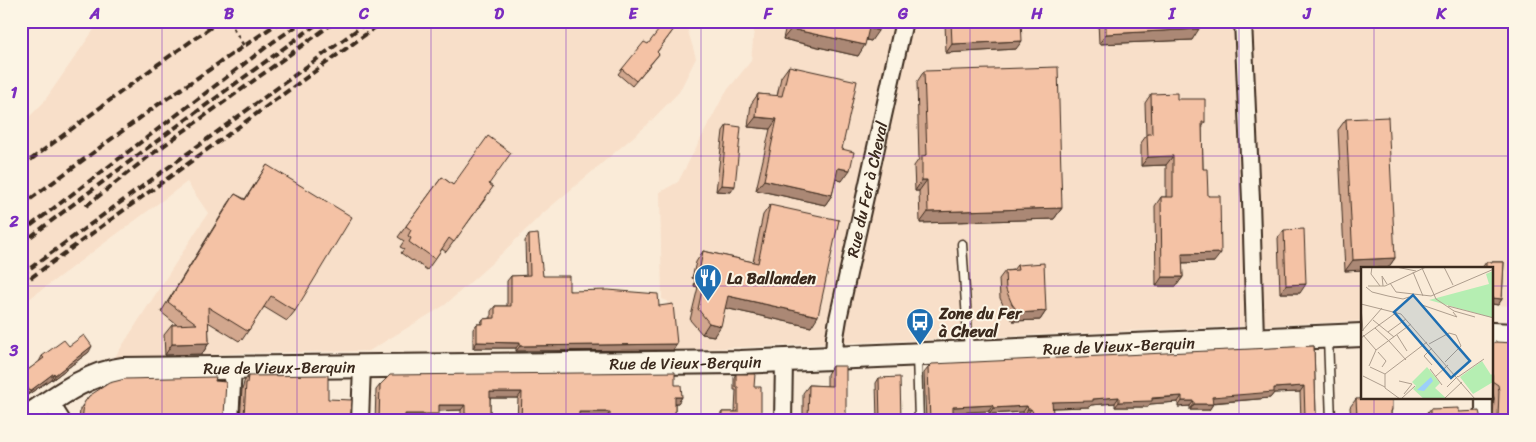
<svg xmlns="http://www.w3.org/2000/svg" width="1536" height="442" font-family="Sriracha,sans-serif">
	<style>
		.built { fill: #f8dfc9 }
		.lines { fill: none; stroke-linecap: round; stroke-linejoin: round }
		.lane-casing { stroke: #3b2a1e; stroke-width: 11 }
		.street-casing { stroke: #3b2a1e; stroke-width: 20 }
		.secondary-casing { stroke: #3b2a1e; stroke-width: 26 }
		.path { stroke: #3b2a1e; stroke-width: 2.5; stroke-dasharray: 4 4; stroke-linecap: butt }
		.lane { stroke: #fcf5e5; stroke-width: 8 }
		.street { stroke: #fcf5e5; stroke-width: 16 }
		.secondary { stroke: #fcf5e5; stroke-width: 22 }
		.rail { stroke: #3b2a1e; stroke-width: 4; stroke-dasharray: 8 4; stroke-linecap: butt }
		.wall { fill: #d2a78e; stroke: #3b2a1e }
		.shaded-wall { fill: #ab8874; stroke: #3b2a1e }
		.building { fill: #f4c2a5; stroke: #3b2a1e }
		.grid { fill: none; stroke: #7b2cbf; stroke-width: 1; stroke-opacity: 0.55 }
		.labels { text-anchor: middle; stroke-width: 4; stroke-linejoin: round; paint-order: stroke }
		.street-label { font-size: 16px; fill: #3b2a1e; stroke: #fcf5e5 }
		.poi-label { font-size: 16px; font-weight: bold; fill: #3b2a1e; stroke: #fcf5e5; text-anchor: start }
		.inset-road { fill: none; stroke: #ae9e8e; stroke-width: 1 }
		.view { fill: #1f6fb2; fill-opacity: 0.15; stroke: #1f6fb2; stroke-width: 2.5 }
		.inset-edge { fill: none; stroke: #3b2a1e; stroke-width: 2.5 }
		.neatline { fill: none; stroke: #7b2cbf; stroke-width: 2 }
		.grid-label { font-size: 16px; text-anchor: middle; font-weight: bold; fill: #7b2cbf }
	</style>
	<rect width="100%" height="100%" fill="#faebd8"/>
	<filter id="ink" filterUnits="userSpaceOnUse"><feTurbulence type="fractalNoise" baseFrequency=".02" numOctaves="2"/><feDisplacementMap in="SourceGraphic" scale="10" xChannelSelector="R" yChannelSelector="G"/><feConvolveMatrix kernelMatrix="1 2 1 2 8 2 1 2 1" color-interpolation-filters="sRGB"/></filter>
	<g filter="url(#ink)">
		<!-- built -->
		<g class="built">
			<polygon points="100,21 685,21 696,58 679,92 646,126 542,214 494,261 445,305 369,351 241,353 151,358 115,357 208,213 187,182 21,305 21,125 43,103"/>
			<polygon points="755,21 1515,21 1515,306 1492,305 1492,268 1362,268 1362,321 673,350 667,301 662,299 660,192 678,182 725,93 751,61"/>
		</g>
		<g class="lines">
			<defs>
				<g id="lane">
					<polyline points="962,244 969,351"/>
					<polyline points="1328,338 1331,421"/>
					<polyline points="917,355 919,421"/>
				</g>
				<g id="street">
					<polyline points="1243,21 1251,200 1255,339"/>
					<path id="s1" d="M834 358 835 337 838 319 904 21"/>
					<polyline points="1484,398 1484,421"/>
					<polyline points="50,402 62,421"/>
					<polyline points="230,421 233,367"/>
					<polyline points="360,421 362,365"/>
					<polyline points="783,421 784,360"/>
				</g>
				<g id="secondary">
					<polyline points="1492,334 1515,335"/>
					<path id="s2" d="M21 421C53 400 84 374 123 369L740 362 1362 335"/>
				</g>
			</defs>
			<!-- lane casing -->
			<use href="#lane" class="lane-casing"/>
			<!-- street casing -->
			<use href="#street" class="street-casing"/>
			<!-- secondary casing -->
			<use href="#secondary" class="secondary-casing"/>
			<!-- path -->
			<g class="path">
				<polyline points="229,21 244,46"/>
				<polyline points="21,31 35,21"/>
			</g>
			<!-- lane -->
			<use href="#lane" class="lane"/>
			<!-- street -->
			<use href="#street" class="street"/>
			<!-- secondary -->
			<use href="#secondary" class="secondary"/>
			<!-- rail -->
			<g class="rail">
				<polyline points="21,167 157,65 220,21"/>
				<polyline points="21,206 156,106 281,21"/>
				<polyline points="86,206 148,157 336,21"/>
				<polyline points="21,233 273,42 304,21"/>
				<polyline points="21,244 146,149 321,21"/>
				<polyline points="21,275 369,21"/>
				<polyline points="21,285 384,21"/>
			</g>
		</g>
		<!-- wall -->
		<g class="wall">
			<polygon points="787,21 880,21 871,41 866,40 858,56 783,39"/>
			<polygon points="945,21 1021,21 1016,49 946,53"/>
			<polygon points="1098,21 1199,21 1192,40 1099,44"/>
			<polygon points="674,29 657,52 659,54 655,59 632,86 618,74 622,69 648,44"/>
			<polygon points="789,66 842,149 842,181 836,179 832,195 825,205 756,190 770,129 748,127 751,104 758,94 777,96 781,77"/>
			<polygon points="924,71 1062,208 1054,219 920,223 919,191 915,191 914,166 919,159 917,82"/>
			<polygon points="1151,94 1177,99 1205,122 1202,128 1203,169 1208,196 1214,262 1182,263 1183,277 1176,286 1156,286 1155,206 1161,197 1166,197 1166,165 1141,166 1141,143 1146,136 1145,103"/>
			<polygon points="1346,119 1395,258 1388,268 1362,268 1362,270 1345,271 1338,130"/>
			<polygon points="727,125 731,192 716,191 723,131"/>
			<polygon points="267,165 295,311 287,321 264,307 242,340 241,339 239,341 208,322 209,343 202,354 165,355 164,335 172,325 177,325 161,312 228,204 235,194 245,199"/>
			<polygon points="442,177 453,185 489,184 486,198 446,252 442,249 427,270 413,260 412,261 401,253 404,249 400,247 404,241 398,237"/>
			<polygon points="770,205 811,327 725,308 714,336 702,334 690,320 698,287 694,286 695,279 692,278 696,262 703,251 753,262 763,215"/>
			<polygon points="1284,230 1300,293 1280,293 1278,238"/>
			<polygon points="529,235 543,276 569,291 659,306 677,344 673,350 516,351 516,348 473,348 473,329 477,324 480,324 483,319 491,318 491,311 495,306 507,306 507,281 511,276 526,276 525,241"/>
			<polygon points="1486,262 1504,262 1502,299 1498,305 1492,304 1492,268 1482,268"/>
			<polygon points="1017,265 1046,311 1040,320 1013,321 1006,312 1000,298 999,279 1005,271 1013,270"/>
			<polygon points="1492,344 1512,418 1512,421 1493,421 1494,398 1492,393"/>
			<polygon points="69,346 89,352 52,380 51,379 26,396 24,392 21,394 21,375 39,362 42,356"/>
			<polygon points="1314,346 1316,415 1312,421 1301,421 1300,392 1274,393 1270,398 1213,403 1213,404 1209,410 1190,410 1190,406 1178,407 1178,402 1150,404 1148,407 1115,407 1115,403 1091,405 1089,407 1053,408 1049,419 1030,419 1027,415 1024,415 1023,412 989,414 989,411 953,413 952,421 926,421 924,373 928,368"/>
			<polygon points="832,366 846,421 803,421 803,393 809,385 827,386 827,374"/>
			<polygon points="736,374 754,387 761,421 720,421 720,415 722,412 735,412 736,390 734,390 734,377"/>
			<polygon points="248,376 328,399 350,421 240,421 242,389 243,387 244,382"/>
			<polygon points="879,378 901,421 877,421 876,383"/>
			<polygon points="215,381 225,419 226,421 79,421 80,409 89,396"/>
			<polygon points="380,385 675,385 682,397 678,403 675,403 675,421 605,421 606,418 579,418 578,421 517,421 518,398 490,398 490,414 486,420 461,420 461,410 439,411 435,420 375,421 376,390"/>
			<polygon points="1356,399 1392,410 1391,412 1391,421 1351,421 1350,407"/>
			<polygon points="1430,409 1459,412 1481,419 1483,421 1425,421 1425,416"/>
		</g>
		<!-- shaded-wall -->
		<g class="shaded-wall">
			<polygon points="869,28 878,31 871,41 862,39"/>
			<polygon points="791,29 865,45 858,56 783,39"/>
			<polygon points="1199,29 1192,40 1099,44 1106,34"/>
			<polygon points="1022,41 1016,49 946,53 952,44"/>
			<polygon points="756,117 777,119 770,129 748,127"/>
			<polygon points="1173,156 1166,165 1141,166 1148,157"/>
			<polygon points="838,168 850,170 842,181 831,178"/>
			<polygon points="764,180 832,195 825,205 756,190"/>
			<polygon points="922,180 927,180 919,191 915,191"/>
			<polygon points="721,185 735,186 731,192 716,191"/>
			<polygon points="1062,208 1054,219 920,223 928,212"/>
			<polygon points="1221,253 1214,262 1176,263 1182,254"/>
			<polygon points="1395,258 1388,268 1362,268 1362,270 1345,271 1353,260"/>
			<polygon points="700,267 703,268 695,279 692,278"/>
			<polygon points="701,275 705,276 698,287 694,286"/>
			<polygon points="1162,277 1183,277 1176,286 1156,286"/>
			<polygon points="1306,284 1300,293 1280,293 1286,285"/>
			<polygon points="728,296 818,316 811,327 720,307"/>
			<polygon points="1492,298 1502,299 1498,305 1492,304"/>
			<polygon points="1046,311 1040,320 1013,321 1019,313"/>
			<polygon points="709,323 721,326 714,336 702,334"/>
			<polygon points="477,342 520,343 516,348 473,348"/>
			<polygon points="209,343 202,354 165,355 172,344"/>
			<polygon points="677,344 673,350 516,351 520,346"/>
			<polygon points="92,346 89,352 52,380 55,375"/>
			<polygon points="54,373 51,379 26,396 30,391"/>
			<polygon points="1304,386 1300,392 1274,393 1270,398 1208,403 1212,397 1274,388"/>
			<polygon points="27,387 24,392 21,394 21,391"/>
			<polygon points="490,392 522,392 518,398 486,398"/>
			<polygon points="1182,396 1178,402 1150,404 1148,407 1115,407 1119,402"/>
			<polygon points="675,397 682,397 678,403 671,403"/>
			<polygon points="1119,397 1115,403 1091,405 1089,407 1048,408 1052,402"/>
			<polygon points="1182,401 1194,401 1190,406 1178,407"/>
			<polygon points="1194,404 1213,404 1209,410 1190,410"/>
			<polygon points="439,405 465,405 461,410 435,411"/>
			<polygon points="993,405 989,411 949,413 953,407"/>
			<polygon points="1027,406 1023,412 989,414 993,408"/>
			<polygon points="1028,409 1031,409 1027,415 1024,415"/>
			<polygon points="1512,410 1515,410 1515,418 1507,418"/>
			<polygon points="579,412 610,412 606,418 575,418"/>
			<polygon points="1053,413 1049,419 1030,419 1034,414"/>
			<polygon points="405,414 439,414 435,420 400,420"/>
			<polygon points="465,414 490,414 486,420 461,420"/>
			<polygon points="1316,415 1312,421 1302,421 1305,416"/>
			<polygon points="579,419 578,421 521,421 521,420"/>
		</g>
		<!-- building -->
		<g class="building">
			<polygon points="792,21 880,21 878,31 869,28 865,45 791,29"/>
			<polygon points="951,21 1021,21 1022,41 952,44"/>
			<polygon points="1106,21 1199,21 1199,29 1106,34"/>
			<polygon points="665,22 674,29 657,52 659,54 636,81 622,69 644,42 648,44"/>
			<polygon points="789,66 857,81 842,149 854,152 850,170 838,168 832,195 764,180 777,119 756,117 758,94 782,96"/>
			<polygon points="1058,67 1062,208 928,212 927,180 922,180 922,156 927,155 924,71"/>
			<polygon points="1177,93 1177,99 1205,99 1205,122 1202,122 1203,169 1207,169 1208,196 1220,196 1221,253 1182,254 1183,277 1162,277 1161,197 1173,197 1173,156 1148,157 1147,134 1152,134 1151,94"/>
			<polygon points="1388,117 1395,258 1353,260 1346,119"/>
			<polygon points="727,125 741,127 735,186 721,185"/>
			<polygon points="488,136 511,153 489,184 493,187 454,242 449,238 435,259 421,249 420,250 409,242 411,238 408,236 411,230 406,226 442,177 453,185"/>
			<polygon points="267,165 352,217 295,311 271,296 249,330 248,329 247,331 208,307 209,343 172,344 172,325 197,324 168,302 235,194 245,200"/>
			<polygon points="770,205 839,220 818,316 728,296 721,326 709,323 698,309 705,276 701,275 703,268 700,267 703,251 758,263"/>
			<polygon points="1304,229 1306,284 1286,285 1284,230"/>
			<polygon points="538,234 543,276 569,276 569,291 608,290 658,294 659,306 673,304 677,344 520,346 520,343 477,342 477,324 483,324 483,319 495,318 495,306 511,306 511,276 530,275 529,235"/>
			<polygon points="1486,262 1504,262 1502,299 1492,298 1492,268 1486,268"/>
			<polygon points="1044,263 1046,311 1019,313 1012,304 1006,290 1005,271 1018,270 1017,265"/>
			<polygon points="84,335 92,346 55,375 54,373 30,391 27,387 21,391 21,375 44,358 42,356 64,340 69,346"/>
			<polygon points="1495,342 1515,343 1515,410 1512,410 1512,421 1496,421 1498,418 1499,391 1498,385 1492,381 1492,344"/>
			<polygon points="1314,346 1316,415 1305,416 1304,386 1274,388 1274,392 1212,397 1213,404 1194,404 1194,401 1182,401 1182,396 1152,398 1152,401 1119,402 1119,397 1093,399 1093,401 1052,402 1053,413 1034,414 1031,409 1028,409 1027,406 993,408 993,405 953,407 953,419 947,419 947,421 930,421 928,368 932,364"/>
			<polygon points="832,366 846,366 846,421 808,421 809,385 832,386"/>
			<polygon points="675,372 675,385 681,385 682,397 675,397 675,421 610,420 610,412 579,412 579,419 521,420 522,392 490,392 490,414 465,414 465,405 439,405 439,414 405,414 405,421 379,421 380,385 390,375"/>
			<polygon points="736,374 755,374 754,387 761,387 761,421 722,421 722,412 738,412 738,387 736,387"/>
			<polygon points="328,375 328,399 352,400 350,421 242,421 244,416 246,383 247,383 248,376"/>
			<polygon points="216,377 215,381 226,382 224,415 225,419 226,421 82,421 84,403 89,396 109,383 125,379"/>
			<polygon points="900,377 901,421 880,421 879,378"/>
			<polygon points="1379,398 1392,398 1392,410 1391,410 1391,421 1355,421 1355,416 1357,416 1356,399"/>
			<polygon points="1459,408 1459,412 1479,411 1481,419 1483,421 1430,421 1430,409"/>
		</g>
	</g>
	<!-- grid -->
	<path class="grid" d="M162 21V421M297 21V421M431 21V421M566 21V421M701 21V421M835 21V421M970 21V421M1105 21V421M1239 21V421M1374 21V268M21 156H1515M21 286H1362M1492 286H1515M1374 398V421"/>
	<!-- icons -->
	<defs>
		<symbol id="restaurant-pin" viewBox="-11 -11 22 30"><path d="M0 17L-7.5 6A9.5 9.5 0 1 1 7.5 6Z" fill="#1f6fb2" stroke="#fcf5e5"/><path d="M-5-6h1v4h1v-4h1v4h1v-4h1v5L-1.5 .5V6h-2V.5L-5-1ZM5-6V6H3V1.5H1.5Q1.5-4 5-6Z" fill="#fff"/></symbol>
		<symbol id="bus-pin" viewBox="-11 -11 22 30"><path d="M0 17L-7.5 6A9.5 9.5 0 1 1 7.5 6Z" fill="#1f6fb2" stroke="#fcf5e5"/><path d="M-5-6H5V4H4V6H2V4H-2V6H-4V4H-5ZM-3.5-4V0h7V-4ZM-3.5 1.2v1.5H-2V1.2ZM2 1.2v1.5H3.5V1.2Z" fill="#fff"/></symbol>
	</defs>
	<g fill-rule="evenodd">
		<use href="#restaurant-pin" x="692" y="262" width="32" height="43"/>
		<use href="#bus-pin" x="904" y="306" width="32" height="43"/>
	</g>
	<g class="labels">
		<!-- street labels -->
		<g class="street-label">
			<text dy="6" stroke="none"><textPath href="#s1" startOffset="172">Rue du Fer à Cheval</textPath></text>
			<text dy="6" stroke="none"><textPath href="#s2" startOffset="1112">Rue de Vieux-Berquin</textPath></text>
			<text dy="6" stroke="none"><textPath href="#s2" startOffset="678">Rue de Vieux-Berquin</textPath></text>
			<text dy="6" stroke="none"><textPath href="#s2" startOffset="272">Rue de Vieux-Berquin</textPath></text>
		</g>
		<!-- poi labels -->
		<g class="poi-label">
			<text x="727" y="284">La Ballanden</text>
			<text x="939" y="319">Zone du Fer<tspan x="939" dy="18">à Cheval</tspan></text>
		</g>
	</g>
	<!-- overview -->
	<g transform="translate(1361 267)">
		<rect width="132" height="132" fill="#faebd8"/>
		<path d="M132 4V51L68 33 128 17 125 7ZM121 94 130 108 132 106V115L112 127 99 110ZM66 100 79 116 74 121 86 132H63L52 122 55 119 51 115Z" fill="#b5eeb2"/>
		<path d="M70 110 72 114 63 124 56 123Z" fill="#9ccffa"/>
		<path class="inset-road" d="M11 0 10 7 19 19M35 0 55 4M83 0 92 18M61 1 75 32 93 44 114 50M52 5 62 29M29 16 35 25 70 29 133 2M7 19H24L65 0M22 19 21 9 26 17M5 20 11 25 27 29 42 32 48 30M0 37 40 47 114 132M61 38 96 50 92 45M87 39 133 51M0 40 2 64M12 53 33 70M14 61 28 74M0 65 21 41M27 65 45 52M2 68 15 83M36 68 46 84M0 71 36 45M28 74 45 93M68 77 88 66 95 68 100 79 84 95M17 85 25 94 21 100M71 98 63 89 71 81M8 99 15 83 50 57M9 100 24 107M69 102 81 118M24 107 66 75M24 107V121L39 132M2 109 24 120M74 110 87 98M97 110 123 92M38 114 51 117 43 127M86 120 97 109M84 131 101 115M40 132 54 119"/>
		<path class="view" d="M52 28 109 94 90 111 33 45Z"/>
		<rect width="132" height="132" class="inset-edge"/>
	</g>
	<!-- margin -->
	<rect width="1536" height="442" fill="none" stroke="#fcf5e5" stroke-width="55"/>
	<rect x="28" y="28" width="1480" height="386" class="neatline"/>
	<g class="grid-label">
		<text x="95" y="19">A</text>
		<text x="229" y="19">B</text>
		<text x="364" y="19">C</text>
		<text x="499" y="19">D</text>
		<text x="633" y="19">E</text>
		<text x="768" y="19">F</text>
		<text x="903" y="19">G</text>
		<text x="1037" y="19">H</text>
		<text x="1172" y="19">I</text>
		<text x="1307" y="19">J</text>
		<text x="1441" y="19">K</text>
		<text x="14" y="98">1</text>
		<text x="14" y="227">2</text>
		<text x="14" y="356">3</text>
	</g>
</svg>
